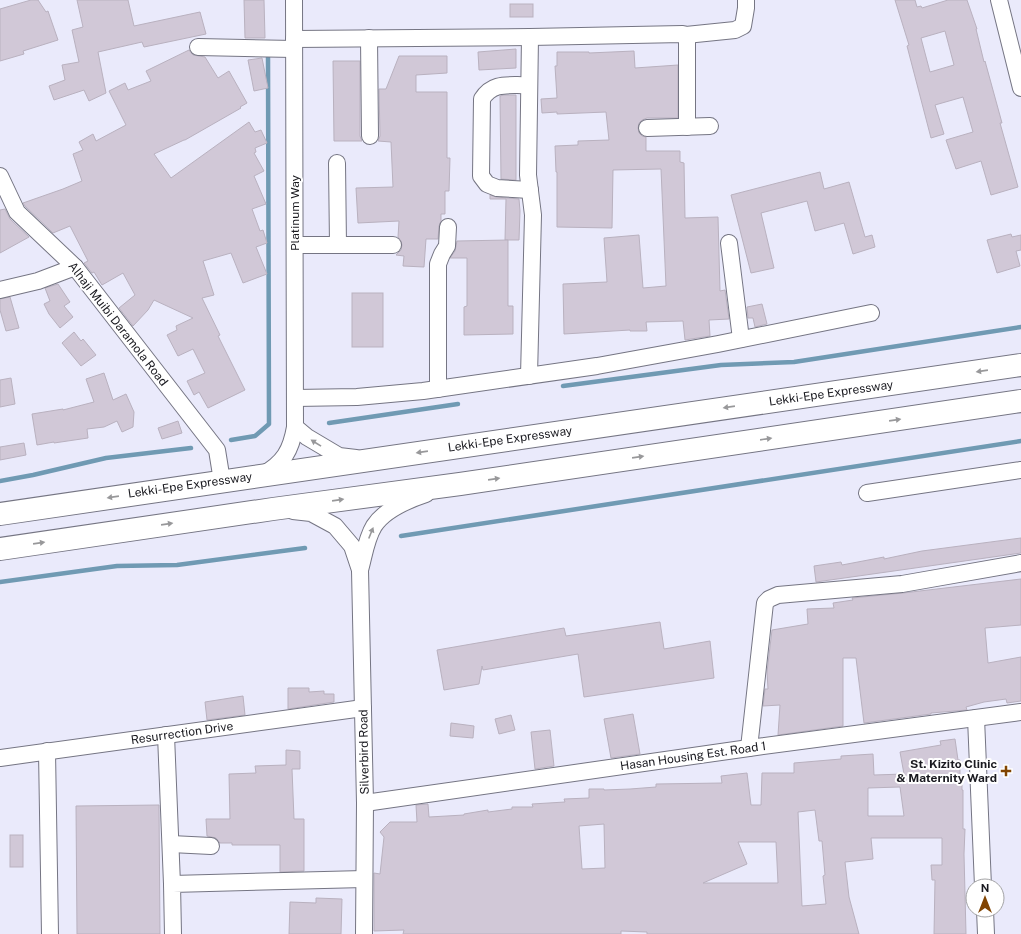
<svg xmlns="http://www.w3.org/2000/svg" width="1021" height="934" font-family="'Public Sans',sans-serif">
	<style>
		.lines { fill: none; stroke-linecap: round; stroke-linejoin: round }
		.stream { stroke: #709ab3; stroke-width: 4.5 }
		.building { fill: #d1c8d7; stroke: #b9b1bf; fill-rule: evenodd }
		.minor-casing { stroke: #757583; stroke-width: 18 }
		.highway-casing { stroke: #757583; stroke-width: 24 }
		.minor { stroke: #fff; stroke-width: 16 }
		.highway { stroke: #fff; stroke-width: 22 }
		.oneway { fill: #98989a }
		.poi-dot { fill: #814402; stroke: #fff; stroke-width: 1.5 }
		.labels { text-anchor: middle; stroke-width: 4; stroke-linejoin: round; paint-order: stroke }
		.street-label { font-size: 12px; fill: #19191f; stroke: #fff }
		.poi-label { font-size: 12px; font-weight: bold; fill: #19191f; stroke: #fff; text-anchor: end }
	</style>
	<rect width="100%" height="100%" fill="#eaeafb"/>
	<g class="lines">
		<!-- stream -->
		<g class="stream">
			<polyline points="563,386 721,365 794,362 1021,327"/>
			<polyline points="329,423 458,404"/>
			<polyline points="231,440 255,436 269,424 268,55"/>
			<polyline points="0,481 33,475 106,458 191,448"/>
			<polyline points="401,536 1021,441"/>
			<polyline points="0,582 117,566 177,565 305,548"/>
		</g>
	</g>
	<!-- building -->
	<g class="building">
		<polygon points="31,0 38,0 46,12 48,11 58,40 23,51 24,54 0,61 0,9"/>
		<polygon points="77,0 128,0 134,26 200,12 206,34 144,47 142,42 98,52 106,93 89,101 84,90 54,100 49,86 65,80 62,65 79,62 72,30 83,27"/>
		<polygon points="244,0 264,0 265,38 245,38"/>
		<path d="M895 0H915L917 7 921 6 922 8 948 0H967L977 29H976L984 62 985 61 1002 123H1000L1018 187 991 195 981 161 956 169 946 140 973 132 963 97 935 105 944 134 931 138 907 46 909 45ZM945 31 954 65 930 72 921 38Z"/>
		<rect x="510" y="4" width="23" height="13"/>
		<polygon points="516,49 516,68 479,70 478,52"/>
		<polygon points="189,50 193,55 205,57 218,78 229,71 247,103 240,107 241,108 185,140 184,140 154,154 171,178 249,122 255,132 261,130 267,143 255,148 256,152 254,153 264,171 254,176 266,204 252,209 260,231 263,230 267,243 256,247 267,274 243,283 231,253 203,261 214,295 202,298 220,335 218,336 245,390 208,408 199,392 194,395 187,381 205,373 193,349 178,356 167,335 177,330 176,326 193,318 154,300 148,310 133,326 119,308 135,295 123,273 102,285 94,272 92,273 84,263 88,261 70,226 53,233 25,206 23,203 63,189 82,181 73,154 83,150 79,142 93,134 96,141 126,125 109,91 125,83 128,90 151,81 146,71"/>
		<polygon points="634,51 635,68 678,65 678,118 647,118 642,120 639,123 638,128 639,133 642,136 646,137 646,151 680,151 680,162 684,163 685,218 718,217 720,291 725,290 729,319 709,320 710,336 685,340 683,321 646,322 647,331 630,331 630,330 564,334 563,284 607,282 604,238 639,235 643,288 666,286 661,169 613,170 612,228 557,227 557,172 556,172 555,146 578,145 578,141 609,140 606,112 557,114 557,112 542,113 541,99 557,98 555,66 557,66 557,52 589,52 589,53"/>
		<polygon points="399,56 447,56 447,73 416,75 416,92 447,92 447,158 450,158 449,191 445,191 445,214 441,214 441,221 439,226 438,239 426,239 424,267 403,266 404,256 396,255 401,250 402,245 401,241 398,237 399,221 358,223 356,188 393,187 391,142 378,141 380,136 379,89 386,89"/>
		<polygon points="262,58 268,88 254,91 248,60"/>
		<polygon points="333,61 360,61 360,136 362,141 334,141"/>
		<polygon points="504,95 516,95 516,180 501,179 500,96"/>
		<polygon points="820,172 824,189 849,182 865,237 872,235 875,247 853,254 844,223 815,231 807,201 761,213 774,268 751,273 731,195"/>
		<polygon points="490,195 496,197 519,199 520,211 519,240 505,240 506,199 490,199"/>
		<polygon points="5,209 10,219 29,237 0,253 0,210"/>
		<polygon points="1011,234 1012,237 1021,235 1021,250 1016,251 1020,266 997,273 987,240"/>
		<polygon points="508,240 508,306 513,306 513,334 464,335 464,307 467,306 467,258 450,258 455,251 457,241"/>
		<polygon points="58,284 70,302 64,306 73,317 60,328 49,314 44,304 50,301 45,288"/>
		<rect x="352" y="293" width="31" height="54"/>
		<polygon points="10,297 19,328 6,331 0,310 0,299"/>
		<polygon points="762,304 767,324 755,327 753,318 748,318 747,307"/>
		<polygon points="74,332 81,341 83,339 96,355 81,366 62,343"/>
		<polygon points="104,373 113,400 126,394 134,412 133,427 122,432 117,421 104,427 87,429 88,438 54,443 54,442 37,445 32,414 63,409 63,410 94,402 86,379"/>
		<polygon points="11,378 15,404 0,407 0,380"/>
		<polygon points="178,421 182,433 162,439 158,428"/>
		<polygon points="24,443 26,455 0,460 0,447"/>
		<polygon points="1021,538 1021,553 816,582 814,566 841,562 842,565 884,557 884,559 922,551"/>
		<polygon points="1021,579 1021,625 985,628 988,663 1021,657 1021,701 1007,703 1006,699 984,702 966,707 967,710 931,713 931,714 864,723 856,658 843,658 843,726 778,735 780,705 763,706 765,689 768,689 767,672 772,630 808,624 807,609 834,608 833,603 853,600 852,598 903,593"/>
		<polygon points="660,622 664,649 710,641 714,678 584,697 578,654 483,670 482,666 479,684 444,690 437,650 564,628 566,636"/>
		<polygon points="288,688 309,688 309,692 324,691 324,694 334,694 334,702 288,709"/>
		<polygon points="243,696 245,715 207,720 205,702"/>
		<polygon points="633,714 640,754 611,758 604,719"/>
		<polygon points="511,715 515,730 499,734 495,719"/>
		<polygon points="451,723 474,726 473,738 450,736"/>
		<polygon points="550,730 554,766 535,769 531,732"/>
		<path d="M955 739 958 760H960V775H962V790H963V829H965L964 854 966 934H934L935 880H932L931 865H942V838H871L873 859 845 862 849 897 859 934H647V932L621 931V934H403L404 930 374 931V873L380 874 384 837 380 832 390 822H417L416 805 428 804 429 817 464 815V814L488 810V812L512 809V807H533L532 804 565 802 564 799 589 798V789H604V790L630 789 656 787V784L722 783 721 776 747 773 751 805H761L762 773H794V763L841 759V756L873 754 874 775 904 774 900 752 941 745 940 741ZM900 787 904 816H868V788ZM815 810 819 841H822L825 875 823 876 826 904 802 906 798 812ZM604 824 605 868 582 869 579 826ZM738 842H776L778 883H703L747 864Z"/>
		<polygon points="286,750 300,751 300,769 292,769 294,819 304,819 304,871 280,872 280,845 232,845 232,843 220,843 216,838 207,836 206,819 230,819 229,774 256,773 255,766 286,765"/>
		<polygon points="159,805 160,934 77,934 76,806"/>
		<rect x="10" y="835" width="13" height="32"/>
		<polygon points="316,898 342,899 341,934 289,934 290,902 316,903"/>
	</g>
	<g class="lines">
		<defs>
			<g id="minor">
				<polyline points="999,0 1021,88"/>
				<polyline points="686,35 735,30 743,26 746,8 746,0"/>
				<polyline points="369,38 370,136"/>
				<polyline points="294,39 530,37 683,34 686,35 687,37 687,127"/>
				<polyline points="198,47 294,49"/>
				<path d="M529 85C510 86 493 81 482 99L481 176 487 184 497 188 530 190"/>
				<polyline points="647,128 710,126"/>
				<polyline points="337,163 338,245"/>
				<polyline points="0,176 17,212 75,267 217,450 222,481"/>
				<polyline points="729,243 741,339"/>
				<polyline points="295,245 393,245"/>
				<polyline points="0,290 38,281 75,267"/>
				<polyline points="529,376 533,215 528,175 530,37"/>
				<polyline points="438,389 438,264 442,254 447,246 448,227"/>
				<polyline points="295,398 357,397 423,391 597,366 718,344 871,313"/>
				<polyline points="295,427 307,437 339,456 356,458"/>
				<path d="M262 475C284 463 291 450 295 427L294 0"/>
				<polyline points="867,493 1021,470"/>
				<polyline points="293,511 311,513 335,526 352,546 360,570"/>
				<polyline points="976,718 983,886"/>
				<polyline points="166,735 172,884"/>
				<polyline points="749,748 765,603 769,599 778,595 902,584 1021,563"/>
				<polyline points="47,751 50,934"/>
				<polyline points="0,758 363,708"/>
				<polyline points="365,803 749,748 1021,712"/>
				<polyline points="171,844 211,846"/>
				<polyline points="985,910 986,934"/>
				<polyline points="173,934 172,884 364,879"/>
				<path d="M364 934 365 803 360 570C364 556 366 539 374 526 385 509 408 500 426 494"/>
			</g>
			<g id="highway">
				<polyline points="0,514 1021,365"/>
				<polyline points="0,549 273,509 460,484 1021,401"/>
			</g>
		</defs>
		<!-- minor casing -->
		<use href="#minor" class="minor-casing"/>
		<!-- highway casing -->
		<use href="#highway" class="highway-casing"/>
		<!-- minor -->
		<use href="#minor" class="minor"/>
		<!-- highway -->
		<use href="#highway" class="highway"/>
	</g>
	<!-- one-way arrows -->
	<defs><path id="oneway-solid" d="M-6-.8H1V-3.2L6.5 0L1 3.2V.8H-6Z"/></defs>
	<g class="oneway">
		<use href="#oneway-solid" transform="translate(982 371) rotate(172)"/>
		<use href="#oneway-solid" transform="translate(729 407) rotate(172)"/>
		<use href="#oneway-solid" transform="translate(895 420) rotate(-8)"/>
		<use href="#oneway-solid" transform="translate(766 439) rotate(-8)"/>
		<use href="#oneway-solid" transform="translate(316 443) rotate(-148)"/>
		<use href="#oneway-solid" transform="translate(422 452) rotate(172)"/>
		<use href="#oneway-solid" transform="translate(638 457) rotate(-8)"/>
		<use href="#oneway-solid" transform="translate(494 479) rotate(-8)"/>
		<use href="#oneway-solid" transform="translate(113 497) rotate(172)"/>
		<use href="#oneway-solid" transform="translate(338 500) rotate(-8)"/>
		<use href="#oneway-solid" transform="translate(167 524) rotate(-8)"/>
		<use href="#oneway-solid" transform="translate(371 533) rotate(-68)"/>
		<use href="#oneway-solid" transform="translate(39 543) rotate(-8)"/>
	</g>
	<!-- markers -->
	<path class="poi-dot" d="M1004 765h4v4h4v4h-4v4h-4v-4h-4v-4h4z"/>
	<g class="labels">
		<!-- street labels -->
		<g class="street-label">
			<text transform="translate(295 213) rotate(-90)" y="4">Platinum Way</text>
			<text transform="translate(118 324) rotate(52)" y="4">Alhaji Muibi Daramola Road</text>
			<text transform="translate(831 393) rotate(-8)" y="4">Lekki-Epe Expressway</text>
			<text transform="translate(510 439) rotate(-8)" y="4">Lekki-Epe Expressway</text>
			<text transform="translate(190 485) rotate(-8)" y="4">Lekki-Epe Expressway</text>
			<text transform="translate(182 733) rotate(-8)" y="4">Resurrection Drive</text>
			<text transform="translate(364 752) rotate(-91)" y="4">Silverbird Road</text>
			<text transform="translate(693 756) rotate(-8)" y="4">Hasan Housing Est. Road 1</text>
		</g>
		<!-- poi labels -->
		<g class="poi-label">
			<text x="997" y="768">St. Kizito Clinic<tspan x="997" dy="14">&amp; Maternity Ward</tspan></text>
		</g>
	</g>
	<!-- north arrow -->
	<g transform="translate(985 898)"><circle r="19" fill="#ffffff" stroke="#a3a3a5"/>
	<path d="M0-3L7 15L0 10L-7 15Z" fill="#814402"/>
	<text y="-6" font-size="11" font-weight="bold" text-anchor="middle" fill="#19191f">N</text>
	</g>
</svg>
